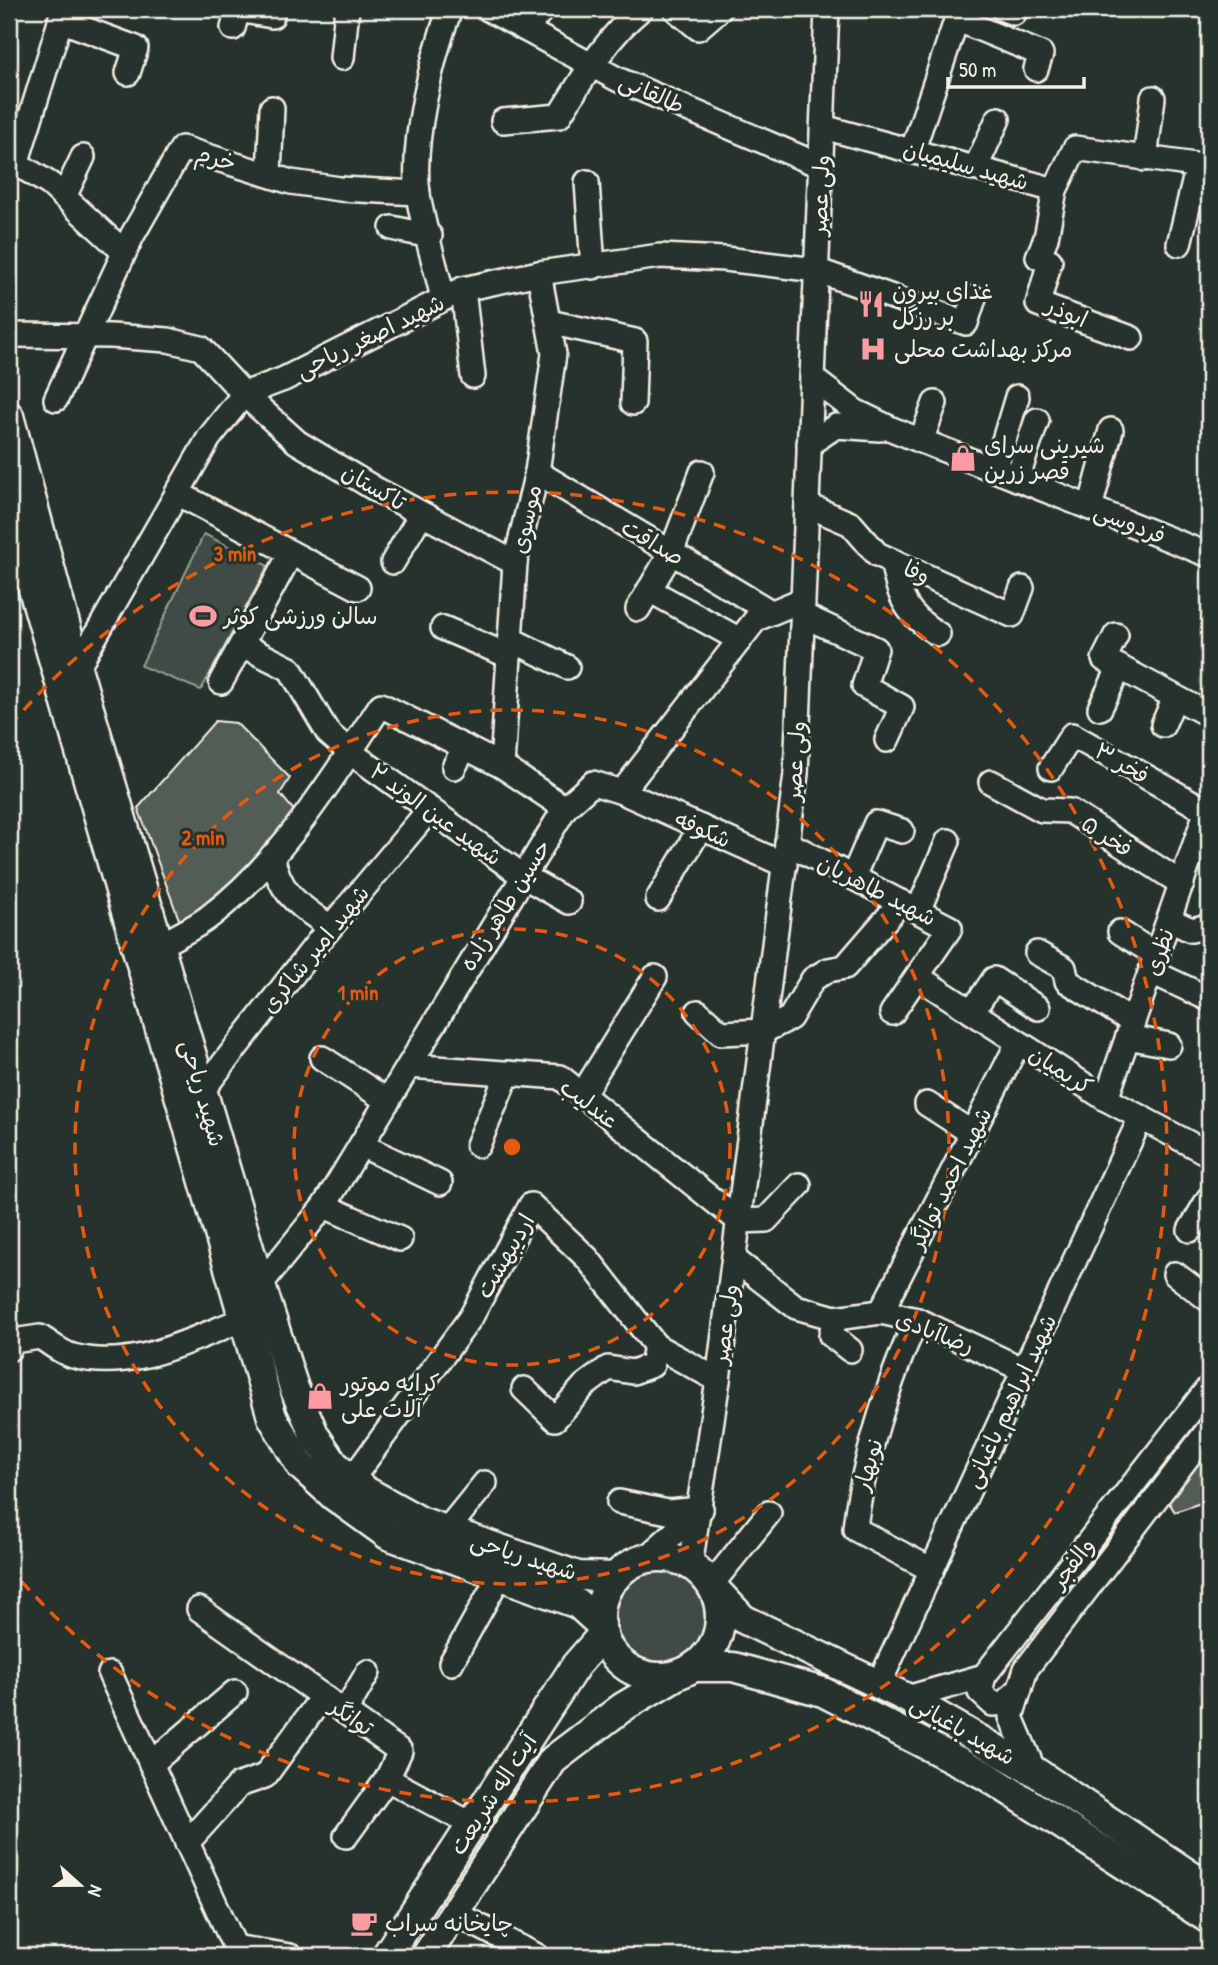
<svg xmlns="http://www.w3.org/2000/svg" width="1218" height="1965" font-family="'Patrick Hand','Playpen Sans Arabic',sans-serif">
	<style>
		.green { fill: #414b45; stroke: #9a9e96; stroke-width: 2 }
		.building { fill: #525c55; stroke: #f4f1e8; stroke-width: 2 }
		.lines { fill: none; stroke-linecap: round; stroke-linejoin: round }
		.minor-casing { stroke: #f4f1e8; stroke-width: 28 }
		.major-casing { stroke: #f4f1e8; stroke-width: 33 }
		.minor { stroke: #26332d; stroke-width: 23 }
		.major { stroke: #26332d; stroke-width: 28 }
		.ring { fill: none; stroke: #e8590c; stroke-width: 3.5; stroke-dasharray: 12 9 }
		.labels { text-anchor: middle; stroke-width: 6; stroke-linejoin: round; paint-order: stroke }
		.street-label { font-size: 23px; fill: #f4f1e8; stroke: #26332d }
		.poi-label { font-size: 23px; fill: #f4f1e8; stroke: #26332d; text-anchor: start }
		.centre { fill: #e8590c; stroke: #26332d; stroke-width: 3.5 }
		.ring-label { font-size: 21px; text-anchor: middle; font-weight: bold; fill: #e8590c; stroke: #26332d; stroke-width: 6; stroke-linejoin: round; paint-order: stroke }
	</style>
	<rect width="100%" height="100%" fill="#26332d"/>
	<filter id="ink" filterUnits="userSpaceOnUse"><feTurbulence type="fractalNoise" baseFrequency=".0143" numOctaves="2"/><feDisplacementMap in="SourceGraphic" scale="14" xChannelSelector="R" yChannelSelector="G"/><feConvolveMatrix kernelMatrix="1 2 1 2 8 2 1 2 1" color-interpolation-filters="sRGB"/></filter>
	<g filter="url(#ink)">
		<!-- green -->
		<g class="green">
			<polygon points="204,534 268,566 201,690 141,666"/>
			<circle cx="661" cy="1618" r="49"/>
		</g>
		<!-- building -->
		<g class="building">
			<polygon points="215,721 236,723 290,778 280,794 296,813 248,875 180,922 138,808"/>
			<polygon points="1200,1455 1209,1467 1209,1500 1175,1512 1166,1498"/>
		</g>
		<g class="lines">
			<defs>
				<g id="minor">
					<polyline points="488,9 617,79 821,166"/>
					<polyline points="675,9 698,28 720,9"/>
					<polyline points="1003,9 1014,13"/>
					<polyline points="956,19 1041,54 1036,69"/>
					<polyline points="60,20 136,48 128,73"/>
					<polyline points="233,28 238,10 272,16 272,9"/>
					<polyline points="525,29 543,9"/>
					<polyline points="342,58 347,9"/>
					<path d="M503 121 559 116C583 78 606 38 641 9"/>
					<polyline points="823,127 1055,190 1075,148 1209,167"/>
					<polyline points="913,149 960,9"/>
					<polyline points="9,159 50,184 124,252"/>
					<polyline points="1145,159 1153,98"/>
					<polyline points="17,161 64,9"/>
					<polyline points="976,167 998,119"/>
					<polyline points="269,174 272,108"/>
					<polyline points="587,182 593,267"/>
					<polyline points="1055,190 1046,238 1038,257 1050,261 1038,304 1131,338"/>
					<polyline points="64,197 83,157"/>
					<polyline points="392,228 430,236"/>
					<polyline points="1179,244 1198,166"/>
					<polyline points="463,289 473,376"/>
					<path d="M443 299C436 265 423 228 418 194 411 142 432 57 450 9"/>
					<polyline points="549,322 635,341 633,403"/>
					<polyline points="9,335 111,336 168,340 201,348 244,394 297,442 377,490 515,563"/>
					<polyline points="812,378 855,411 894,430 1209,555"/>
					<polyline points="56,399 132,236 182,148 291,182 340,189 418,193"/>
					<polyline points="921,441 935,403"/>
					<polyline points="809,444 836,426 880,429"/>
					<polyline points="995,470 1017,397"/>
					<polyline points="537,472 769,611"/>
					<polyline points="1017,479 1037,420"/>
					<polyline points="177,493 358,588"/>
					<polyline points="807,505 851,524 877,554 1012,615 1022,588"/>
					<polyline points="1090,508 1111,430"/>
					<path d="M892 561C900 598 905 614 938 634"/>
					<polyline points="393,562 421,514"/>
					<polyline points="649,590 740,640"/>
					<polyline points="638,609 671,553 702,472"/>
					<polyline points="802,615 876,649 864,686 902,707 887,740"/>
					<polyline points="443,628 509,656"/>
					<polyline points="1116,635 1104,659 1209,715"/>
					<polyline points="510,639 567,667"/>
					<polyline points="242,645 290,669 328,733 350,752 523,876 569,902"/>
					<polyline points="77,668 209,438 244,394 284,379 463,289 539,273 660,256 725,259 816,270 966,323 974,298"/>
					<polyline points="221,682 291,553"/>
					<polyline points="1100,708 1120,667"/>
					<polyline points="1163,725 1175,697"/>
					<polyline points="502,766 515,563 537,472 554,354 539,273"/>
					<polyline points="454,767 465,747"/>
					<polyline points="1051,768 1072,735 1207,811"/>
					<polyline points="991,782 1042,810 1070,811 1182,884"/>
					<polyline points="622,792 785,865"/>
					<polyline points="787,843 950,928 892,1013"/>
					<path d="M272 856C281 896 298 904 330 927"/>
					<polyline points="853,877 876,823 902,831"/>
					<polyline points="658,899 701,827"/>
					<polyline points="918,911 948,841"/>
					<polyline points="1170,920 1191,930 1209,926"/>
					<polyline points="1120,932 1158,956"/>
					<path d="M159 946C176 936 195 928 210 916 282 861 332 779 381 705L502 766 565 808"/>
					<polyline points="1037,953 1064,968 1067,981 1133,1022"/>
					<polyline points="1152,972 1209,999"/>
					<polyline points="918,977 1106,1099 1209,1154"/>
					<polyline points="698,1012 721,1033 764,1031 790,1018 813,979 828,970 845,967 901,902"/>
					<polyline points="972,1012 994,979 1038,1008"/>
					<polyline points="1128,1037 1169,1045"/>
					<polyline points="322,1058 388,1101"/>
					<polyline points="409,1066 560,1077 739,1221 766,1220 799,1185"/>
					<polyline points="202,1091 319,941 430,809"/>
					<polyline points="582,1095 655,977"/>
					<polyline points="1106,1099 1209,804"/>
					<polyline points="927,1104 972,1133"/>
					<polyline points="361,1145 440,1183"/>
					<polyline points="478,1145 508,1073"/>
					<polyline points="324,1206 400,1239"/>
					<polyline points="1190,1230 1209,1198"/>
					<polyline points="734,1259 796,1307 835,1318 881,1312 917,1320 1024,1370"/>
					<polyline points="1175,1274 1209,1300"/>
					<polyline points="260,1285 324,1206 565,808 593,783 622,792 756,619 802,600"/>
					<polyline points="881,1312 1018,1043"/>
					<polyline points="835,1318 831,1335 850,1350"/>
					<path d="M917 1320C890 1375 861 1469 855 1529L932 1570"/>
					<path d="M9 1349 13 1341 40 1337C50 1343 61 1353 73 1356 132 1372 189 1340 244 1319"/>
					<polyline points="524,1389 555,1419 584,1386 608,1368 633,1372 652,1365 656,1346"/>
					<polyline points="352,1479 471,1317 531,1205 587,1258 656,1346 718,1380"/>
					<polyline points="619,1502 668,1512 701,1509"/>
					<polyline points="446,1531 485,1483"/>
					<polyline points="645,1559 701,1509"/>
					<polyline points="690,1566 718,1380 796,774 827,9"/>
					<polyline points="711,1585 769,1513"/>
					<polyline points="199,1609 400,1751 387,1779 473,1825"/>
					<polyline points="451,1663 500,1575"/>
					<polyline points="110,1674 239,1956"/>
					<polyline points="984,1676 980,1692 993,1704 1004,1703 1020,1689"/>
					<polyline points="879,1684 1141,1117"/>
					<polyline points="907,1698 984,1676 1209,1387"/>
					<polyline points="345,1712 368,1672"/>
					<polyline points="151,1764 235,1692"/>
					<polyline points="1034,1771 1011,1717 1026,1669 1209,1429"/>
					<polyline points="346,1836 387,1779"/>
					<polyline points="187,1843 239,1785 265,1776 323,1696"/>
					<polyline points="454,1913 537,1956"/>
					<polyline points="234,1947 290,1956"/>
				</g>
				<g id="major">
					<polyline points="9,416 77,668 251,1255 294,1388 315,1436 334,1464 364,1490 420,1521 578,1576 616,1577"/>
					<polyline points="9,506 272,1417 301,1466 334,1496 388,1535 578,1604 601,1625"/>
					<circle cx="660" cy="1617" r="60"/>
					<polyline points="711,1585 743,1619 907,1698 1034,1771 1209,1888"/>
					<polyline points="693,1667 733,1667 823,1692 985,1775 1209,1919"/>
					<polyline points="386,1956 576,1665 603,1634"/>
					<polyline points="426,1956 553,1760 623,1707 677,1675"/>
				</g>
			</defs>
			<!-- minor casing -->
			<use href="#minor" class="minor-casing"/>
			<!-- major casing -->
			<use href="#major" class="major-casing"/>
			<!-- minor -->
			<use href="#minor" class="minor"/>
			<!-- major -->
			<use href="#major" class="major"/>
		</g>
	</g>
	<!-- distance rings -->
	<g class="ring">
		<circle cx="512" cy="1147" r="218"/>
		<circle cx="512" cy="1147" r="437"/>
		<path d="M10 726A655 655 0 1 1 10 1568"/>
	</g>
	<!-- icons -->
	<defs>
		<symbol id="restaurant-bare" viewBox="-9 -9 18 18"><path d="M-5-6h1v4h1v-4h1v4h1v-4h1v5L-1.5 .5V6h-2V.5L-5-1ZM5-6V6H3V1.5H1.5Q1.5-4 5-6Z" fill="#ff9aa2" stroke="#26332d" stroke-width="2.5" paint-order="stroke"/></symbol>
		<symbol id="hospital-bare" viewBox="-9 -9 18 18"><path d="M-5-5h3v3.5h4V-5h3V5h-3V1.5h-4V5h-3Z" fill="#ff9aa2" stroke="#26332d" stroke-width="2.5" paint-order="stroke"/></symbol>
		<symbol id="shop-bare" viewBox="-9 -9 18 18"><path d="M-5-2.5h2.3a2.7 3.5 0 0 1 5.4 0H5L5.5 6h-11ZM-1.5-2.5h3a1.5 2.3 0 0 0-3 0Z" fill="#ff9aa2" stroke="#26332d" stroke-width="2.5" paint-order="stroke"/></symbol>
		<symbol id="stadium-bare" viewBox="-9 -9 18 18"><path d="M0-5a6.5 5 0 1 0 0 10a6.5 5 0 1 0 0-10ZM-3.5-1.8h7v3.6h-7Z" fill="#ff9aa2" stroke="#26332d" stroke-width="2.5" paint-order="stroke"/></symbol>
		<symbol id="cafe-bare" viewBox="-9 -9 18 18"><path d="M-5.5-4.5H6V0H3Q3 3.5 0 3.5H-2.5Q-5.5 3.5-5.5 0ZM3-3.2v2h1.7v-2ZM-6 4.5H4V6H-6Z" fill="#ff9aa2" stroke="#26332d" stroke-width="2.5" paint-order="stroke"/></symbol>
	</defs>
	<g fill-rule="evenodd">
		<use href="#restaurant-bare" x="852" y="285" width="38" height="38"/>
		<use href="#hospital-bare" x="854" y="330" width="38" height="38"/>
		<use href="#shop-bare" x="944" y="439" width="38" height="38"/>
		<use href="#stadium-bare" x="184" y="597" width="38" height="38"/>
		<use href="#shop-bare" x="301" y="1377" width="38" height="38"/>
		<use href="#cafe-bare" x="345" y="1904" width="38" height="38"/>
	</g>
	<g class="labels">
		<!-- street labels -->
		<g class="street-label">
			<text transform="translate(652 93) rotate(24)" y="8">طالقانی</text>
			<text transform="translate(216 158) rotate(16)" y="8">خرم</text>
			<text transform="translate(966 165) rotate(16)" y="8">شهید سلیمیان</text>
			<text transform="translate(820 195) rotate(-87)" y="8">ولی عصر</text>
			<text transform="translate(1067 312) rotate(24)" y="8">ابوذر</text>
			<text transform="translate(370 336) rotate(-26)" y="8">شهید اصغر ریاحی</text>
			<text transform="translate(374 487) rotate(30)" y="8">تاکستان</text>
			<text transform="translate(526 519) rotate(-77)" y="8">موسوی</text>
			<text transform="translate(1130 523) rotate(22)" y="8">فردوسی</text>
			<text transform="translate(653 542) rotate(31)" y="8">صداقت</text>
			<text transform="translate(917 572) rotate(24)" y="8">وفا</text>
			<text transform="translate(795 761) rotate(-86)" y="8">ولی عصر</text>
			<text transform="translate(1122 763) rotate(30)" y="8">فخر ۳</text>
			<text transform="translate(436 814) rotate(36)" y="8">شهید عین الوند ۲</text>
			<text transform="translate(703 829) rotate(24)" y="8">شکوفه</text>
			<text transform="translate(1107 836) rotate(33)" y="8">فخر ۵</text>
			<text transform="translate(877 890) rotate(27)" y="8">شهید طاهریان</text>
			<text transform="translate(505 905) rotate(-58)" y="8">حسین طاهر زاده</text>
			<text transform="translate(315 949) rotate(-51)" y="8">شهید امیر شاکری</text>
			<text transform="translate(1159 952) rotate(-71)" y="8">نظری</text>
			<text transform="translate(1061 1070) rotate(33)" y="8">کریمیان</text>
			<text transform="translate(203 1093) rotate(74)" y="8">شهید ریاحی</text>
			<text transform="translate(590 1104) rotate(37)" y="8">عندلیب</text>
			<text transform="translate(950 1178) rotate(-63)" y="8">شهید احمد توانگر</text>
			<text transform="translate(505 1256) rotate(-60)" y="8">اردیبهشت</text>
			<text transform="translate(725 1324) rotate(-82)" y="8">ولی عصر</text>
			<text transform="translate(935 1332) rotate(21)" y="8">رضاآبادی</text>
			<text transform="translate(1010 1401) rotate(-65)" y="8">شهید ابراهیم باغبانی</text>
			<text transform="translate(868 1465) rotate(-74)" y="8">نوبهار</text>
			<text transform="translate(524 1556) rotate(18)" y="8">شهید ریاحی</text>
			<text transform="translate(1072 1563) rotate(-52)" y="8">والفجر</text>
			<text transform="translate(352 1717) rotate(35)" y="8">توانگر</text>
			<text transform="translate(963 1730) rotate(30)" y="8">شهید باغبانی</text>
			<text transform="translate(493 1794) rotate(-57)" y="8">آیت اله شریعت</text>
		</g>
		<!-- poi labels -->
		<g class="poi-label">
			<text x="892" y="299">غذای بیرون<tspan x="892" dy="26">بر رزگل</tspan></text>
			<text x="894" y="357">مرکز بهداشت محلی</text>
			<text x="984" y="453">شیرینی سرای<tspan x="984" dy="26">قصر زرین</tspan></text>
			<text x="224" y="624">سالن ورزشی کوثر</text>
			<text x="341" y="1391">کرایه موتور<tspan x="341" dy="26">آلات علی</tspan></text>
			<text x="385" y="1931">چایخانه سراب</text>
		</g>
	</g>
	<circle cx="512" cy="1147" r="10" class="centre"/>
	<g class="ring-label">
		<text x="235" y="561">3 min</text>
		<text x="203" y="845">2 min</text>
		<text x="358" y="1000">1 min</text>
	</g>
	<!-- margin -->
	<rect width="1218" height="1965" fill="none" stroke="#26332d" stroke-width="35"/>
	<rect x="18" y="18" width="1183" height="1930" fill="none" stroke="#f4f1e8" stroke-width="2.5" filter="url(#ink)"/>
	<!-- north arrow -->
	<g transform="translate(80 1885) rotate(111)" stroke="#26332d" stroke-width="5" paint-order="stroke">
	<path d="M0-5L12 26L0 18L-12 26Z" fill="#f4f1e8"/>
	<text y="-10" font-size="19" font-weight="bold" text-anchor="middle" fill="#f4f1e8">N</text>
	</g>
	<!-- scale -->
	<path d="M948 77v10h136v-10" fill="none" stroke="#f4f1e8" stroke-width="3.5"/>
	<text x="959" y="77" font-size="21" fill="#f4f1e8" stroke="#26332d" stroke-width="5" paint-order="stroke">50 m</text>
</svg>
